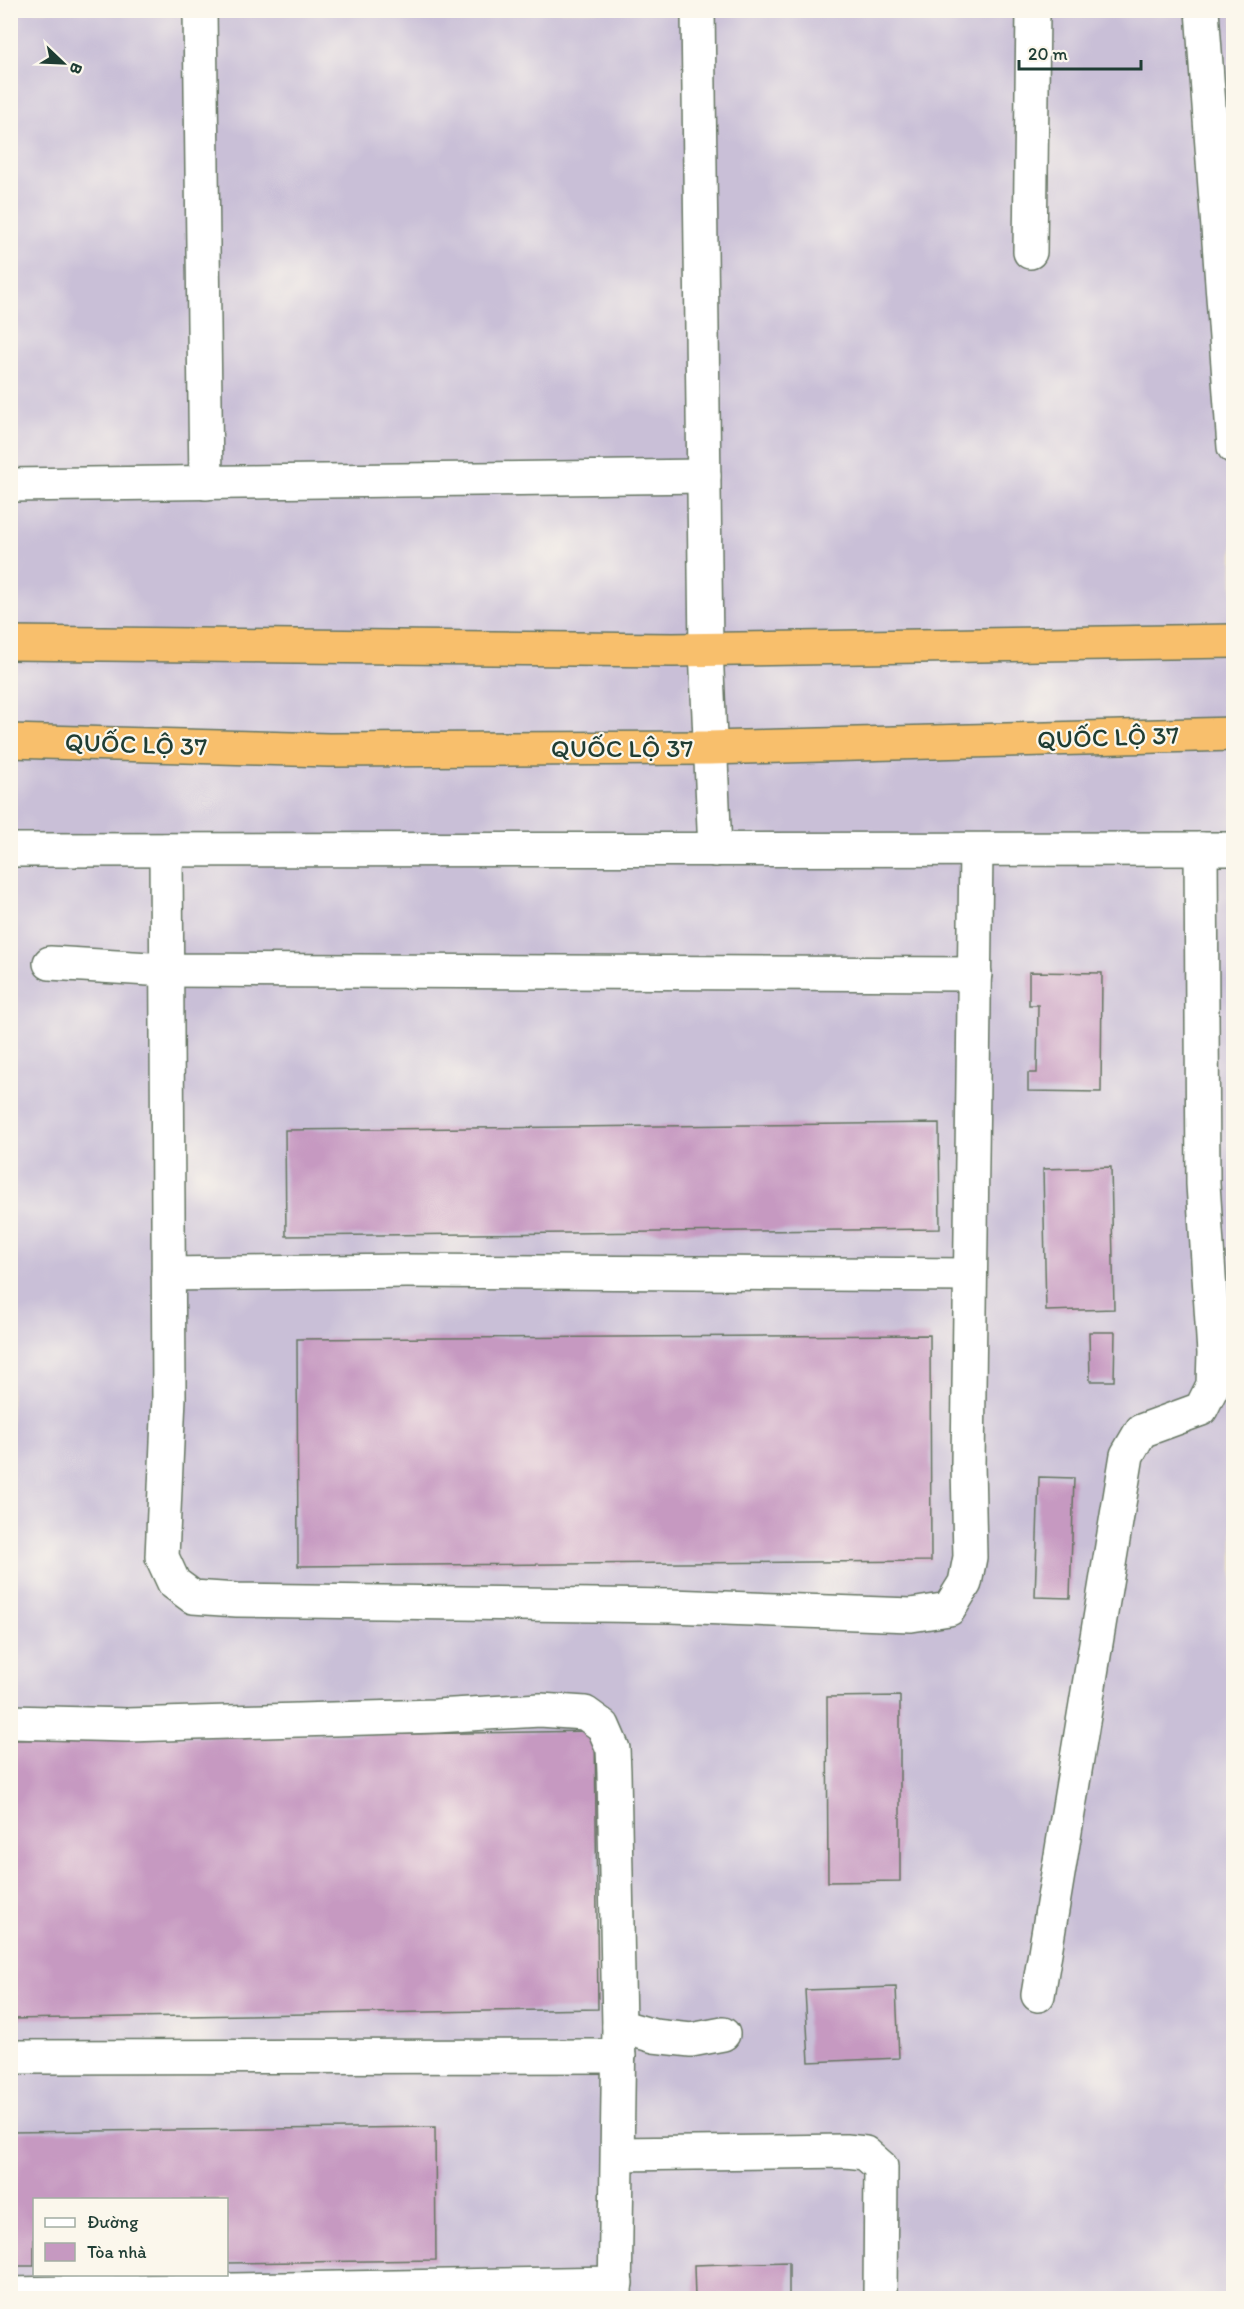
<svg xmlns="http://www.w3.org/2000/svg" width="1244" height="2309" font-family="Itim,sans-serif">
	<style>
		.industrial { fill: #c9bfd7; fill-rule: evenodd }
		.building { fill: #c699c1 }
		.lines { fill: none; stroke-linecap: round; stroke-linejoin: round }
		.minor-casing { stroke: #667663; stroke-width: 36 }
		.highway-casing { stroke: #667663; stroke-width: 36 }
		.minor { stroke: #fff; stroke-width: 33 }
		.highway { stroke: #f8bf6c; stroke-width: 33 }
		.labels { text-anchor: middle; stroke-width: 4.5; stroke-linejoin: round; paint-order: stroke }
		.street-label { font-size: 26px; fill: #1f3d34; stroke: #fbf7ec }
	</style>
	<rect width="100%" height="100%" fill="#fbf7ec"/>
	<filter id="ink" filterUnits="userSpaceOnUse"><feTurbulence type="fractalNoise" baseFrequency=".0167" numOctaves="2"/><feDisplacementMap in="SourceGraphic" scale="12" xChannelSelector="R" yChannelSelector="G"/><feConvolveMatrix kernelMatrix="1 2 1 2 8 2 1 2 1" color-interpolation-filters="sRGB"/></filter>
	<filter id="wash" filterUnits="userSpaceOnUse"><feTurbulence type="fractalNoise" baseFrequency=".008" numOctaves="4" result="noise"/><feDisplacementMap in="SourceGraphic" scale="24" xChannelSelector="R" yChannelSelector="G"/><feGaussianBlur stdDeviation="1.35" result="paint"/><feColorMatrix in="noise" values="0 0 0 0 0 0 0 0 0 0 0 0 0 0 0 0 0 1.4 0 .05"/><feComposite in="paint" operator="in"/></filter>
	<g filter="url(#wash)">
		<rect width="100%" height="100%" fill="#e9dfbb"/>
		<!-- industrial -->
		<path class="industrial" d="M11 11H1233V2298H11ZM34 2200H226V2274H34Z"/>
		<g id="blocks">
			<!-- building -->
			<g class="building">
				<polygon points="1029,972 1102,973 1101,1092 1028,1091 1028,1073 1037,1073 1038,1005 1029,1005"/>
				<polygon points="939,1123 940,1229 286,1236 285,1130"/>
				<polygon points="1111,1167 1114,1309 1046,1311 1043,1169"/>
				<polygon points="1089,1332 1115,1332 1114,1381 1090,1381"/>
				<polygon points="930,1335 931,1561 298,1566 297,1339"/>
				<polygon points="1039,1477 1074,1478 1070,1598 1035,1597"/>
				<polygon points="900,1696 900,1881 828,1882 827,1697"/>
				<polygon points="595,1731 598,2009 10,2019 10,1740"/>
				<polygon points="896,1987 899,2058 809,2062 805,1990"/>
				<polygon points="435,2127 436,2260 226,2263 226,2200 34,2200 34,2266 10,2266 10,2132"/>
				<polygon points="789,2262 789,2296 695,2298 694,2265"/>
			</g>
		</g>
	</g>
	<g filter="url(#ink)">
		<use href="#blocks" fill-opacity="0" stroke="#667663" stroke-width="1.5"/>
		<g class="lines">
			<defs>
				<g id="minor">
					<polyline points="200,10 206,483"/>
					<polyline points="698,10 706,649 715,850"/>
					<polyline points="1202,10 1234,447"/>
					<polyline points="1030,252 1033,10"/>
					<polyline points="10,485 704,476"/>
					<polyline points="10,850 1234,849"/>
					<polyline points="166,850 169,1397 162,1557 174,1583 193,1597 237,1600 671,1606 911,1615 949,1609 965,1583 970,1557 968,1464 976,850"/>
					<polyline points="50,963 166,970 975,974"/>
					<polyline points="168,1274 407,1271 970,1275"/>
					<polyline points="10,1722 128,1725 436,1716 540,1710 585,1713 603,1726 613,1749 614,1773 619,2026 615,2298"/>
					<polyline points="1038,1995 1127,1455 1141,1431 1201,1409 1213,1385 1214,1353 1203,1184 1201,849"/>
					<polyline points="619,2026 654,2036 691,2040 723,2034"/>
					<polyline points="10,2057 619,2056"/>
					<polyline points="618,2154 846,2151 865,2153 881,2167 880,2298"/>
					<polyline points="10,2294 616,2283"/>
				</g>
				<g id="highway">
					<polyline points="10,643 673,650 1234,641"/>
					<polyline points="10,741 329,750 710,748 1234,734"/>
				</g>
			</defs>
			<!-- minor casing -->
			<use href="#minor" class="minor-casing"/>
			<!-- highway casing -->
			<use href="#highway" class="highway-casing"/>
			<!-- minor -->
			<use href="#minor" class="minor"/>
			<!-- highway -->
			<use href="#highway" class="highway"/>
		</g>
	</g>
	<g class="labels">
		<!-- street labels -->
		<g class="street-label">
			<text transform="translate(1108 737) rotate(-2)" y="9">QUỐC LỘ 37</text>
			<text transform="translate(136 744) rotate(2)" y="9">QUỐC LỘ 37</text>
			<text x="622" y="757">QUỐC LỘ 37</text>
		</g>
	</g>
	<!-- margin -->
	<rect width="1244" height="2309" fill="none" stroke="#fbf7ec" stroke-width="36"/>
	<!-- legend -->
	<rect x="33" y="2198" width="195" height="78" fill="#fbf7ec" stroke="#a3ada2" stroke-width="1.5"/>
	<rect x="45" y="2218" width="30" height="9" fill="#ffffff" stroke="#a3ada2" stroke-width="1.5"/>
	<text x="87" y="2228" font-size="18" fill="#1f3d34">Đường</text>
	<rect x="45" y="2243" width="30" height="18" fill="#c699c1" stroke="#a3ada2" stroke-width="1.5"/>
	<text x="87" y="2258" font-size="18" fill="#1f3d34">Tòa nhà</text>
	<!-- north arrow -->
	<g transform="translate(63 63) rotate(113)" stroke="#fbf7ec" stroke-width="4.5" paint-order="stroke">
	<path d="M0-4.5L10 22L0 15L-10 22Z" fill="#1f3d34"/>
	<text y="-9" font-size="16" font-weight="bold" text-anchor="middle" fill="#1f3d34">B</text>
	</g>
	<!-- scale -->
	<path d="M1019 60v9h122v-9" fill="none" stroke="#1f3d34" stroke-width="3"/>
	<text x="1028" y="60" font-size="18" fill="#1f3d34" stroke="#fbf7ec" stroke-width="4.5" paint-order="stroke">20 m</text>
</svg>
